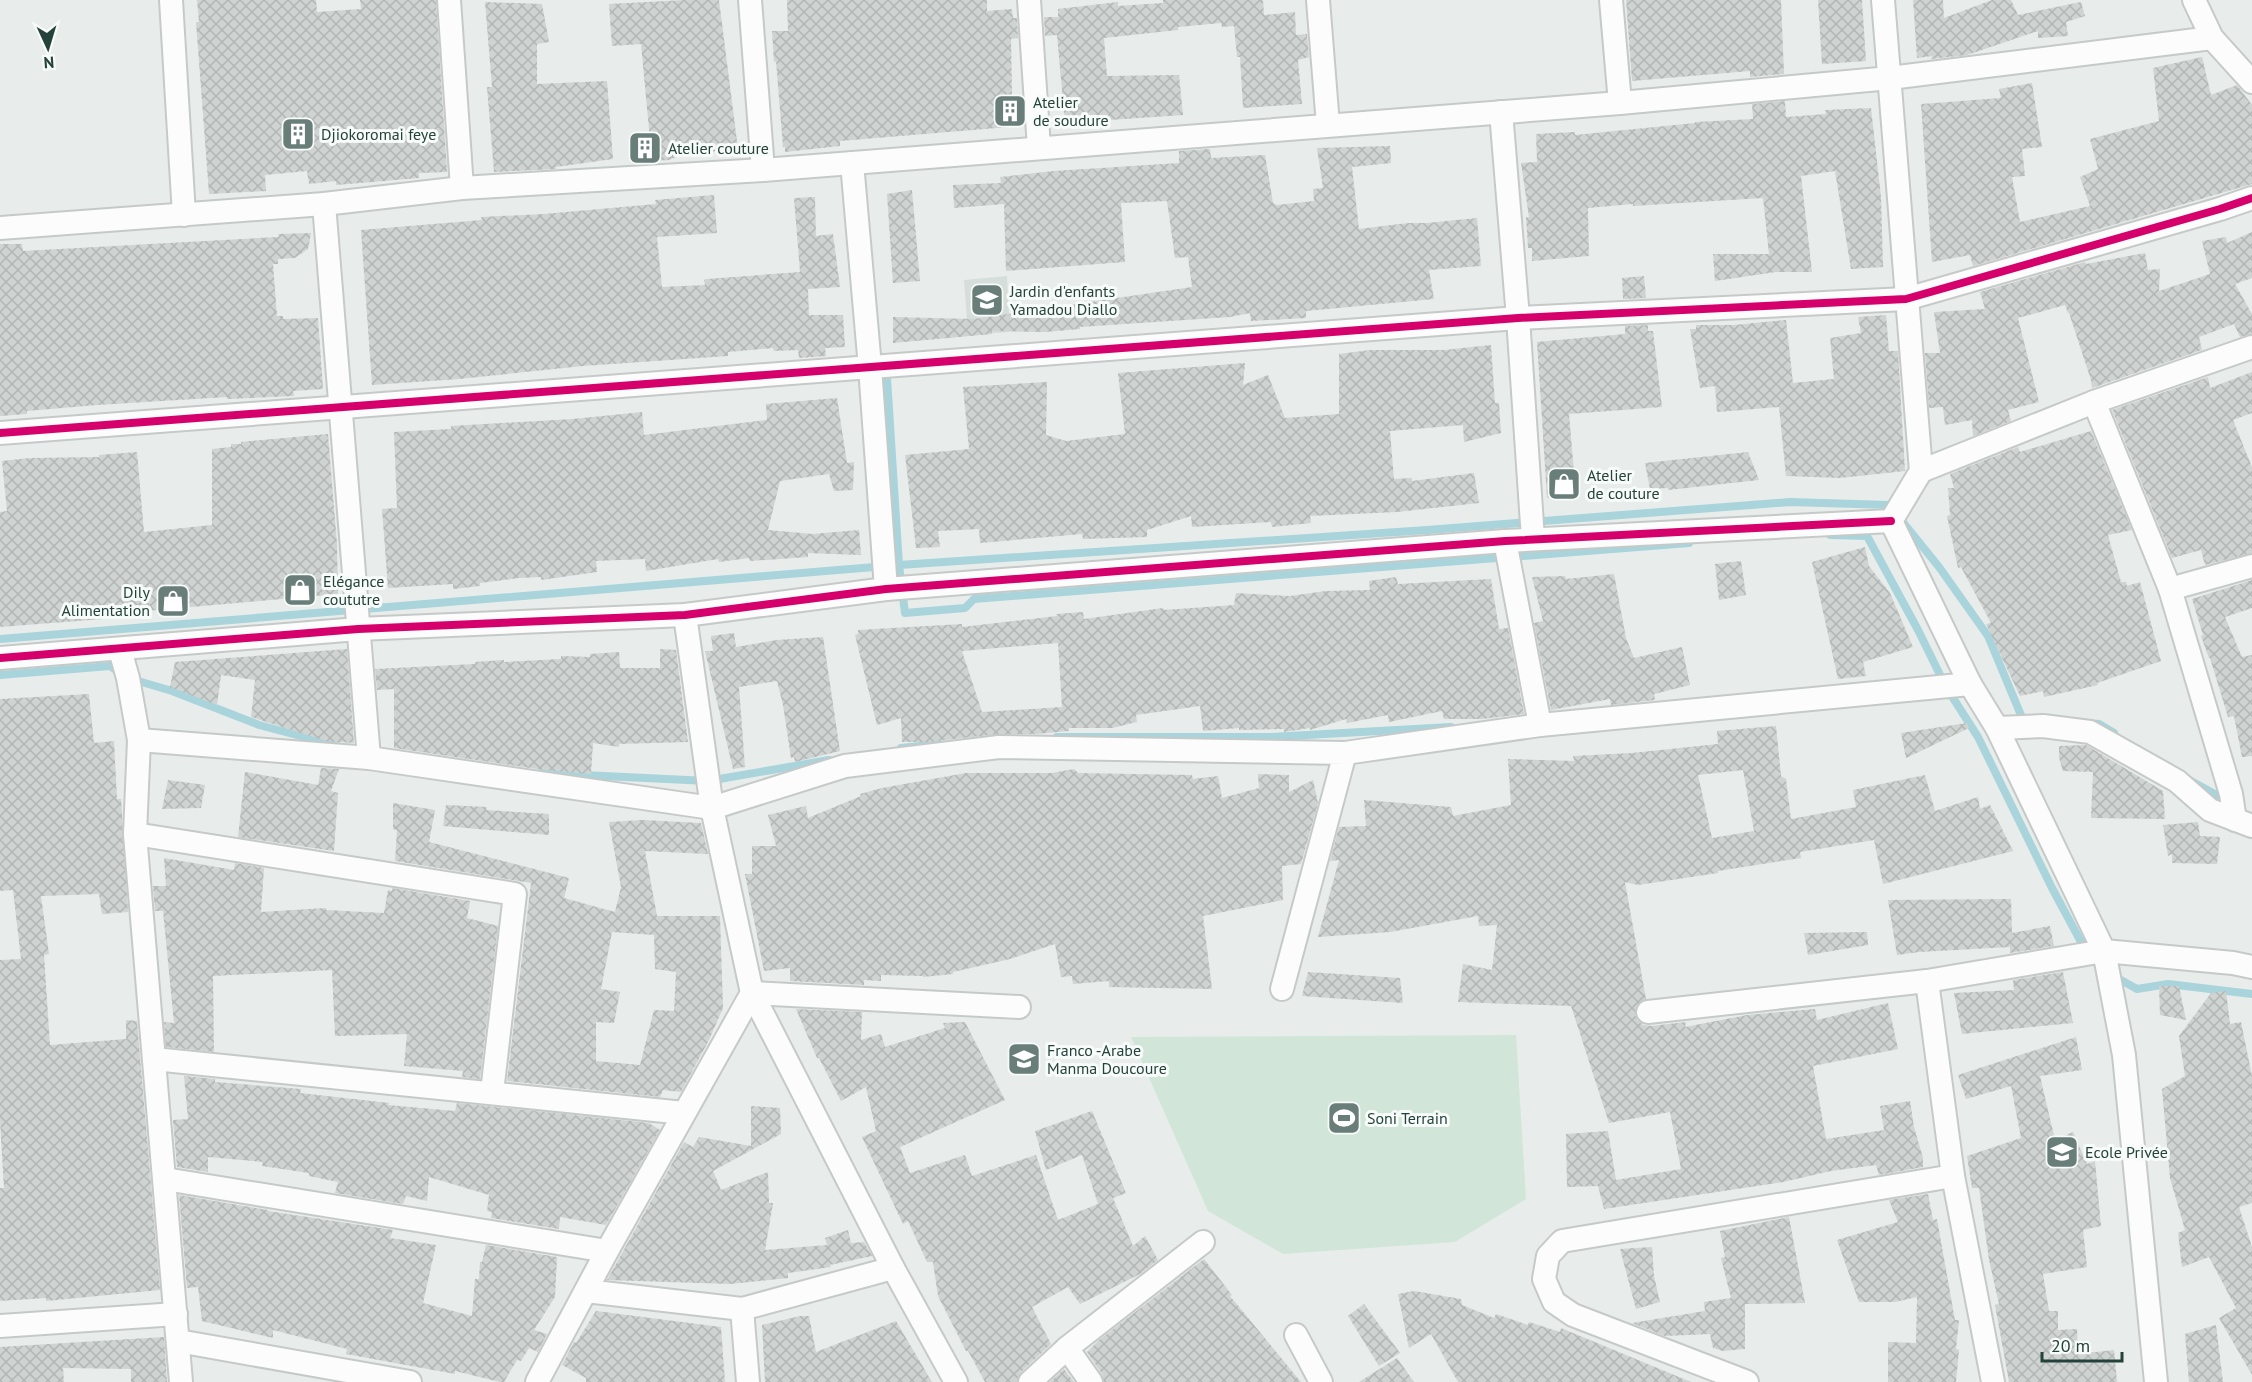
<svg xmlns="http://www.w3.org/2000/svg" width="2252" height="1382" font-family="'PT Sans',sans-serif">
	<style>
		.built { fill: #d6dedb }
		.pitch { fill: #d1e6d8 }
		.lines { fill: none; stroke-linecap: round; stroke-linejoin: round }
		.stream { stroke: #a9d4db; stroke-width: 8 }
		.building { fill: url(#building-cross-hatch); fill-rule: evenodd }
		.street-casing { stroke: #c5cac8; stroke-width: 26 }
		.street { stroke: #fcfcfc; stroke-width: 22 }
		.cycleway-casing { stroke: #f7fbf9; stroke-width: 11 }
		.cycleway { stroke: #d6006c; stroke-width: 8 }
		.labels { text-anchor: middle; stroke-width: 6; stroke-linejoin: round; paint-order: stroke }
		.poi-label { font-size: 16px; fill: #24423a; stroke: #f7fbf9; text-anchor: start }
	</style>
	<defs>
		<pattern id="building-cross-hatch" width="8" height="8" patternUnits="userSpaceOnUse" patternTransform="scale(1.5)"><rect width="8" height="8" fill="#cfd4d2"/><path d="M0 0l8 8M0 8l8-8" fill="none" stroke="#b2b7b5"/></pattern>
	</defs>
	<rect width="100%" height="100%" fill="#e8edeb"/>
	<!-- built -->
	<polygon class="built" points="1007,276 1010,332 968,335 964,280"/>
	<!-- pitch -->
	<polygon class="pitch" points="1516,1035 1526,1199 1455,1242 1283,1254 1208,1211 1131,1037"/>
	<g class="lines">
		<!-- stream -->
		<g class="stream">
			<polyline points="887,378 899,565 905,613 965,608 974,599 1689,543"/>
			<polyline points="1830,535 1867,536 1918,630 1946,687 1978,737 2052,888 2087,953"/>
			<polyline points="0,639 899,565 1427,530 1790,502 1889,505 1939,567 1988,636 2023,720 2030,720"/>
			<polyline points="0,675 110,666 128,678 172,691 259,725 338,746"/>
			<polyline points="2087,723 2099,724 2114,733"/>
			<polyline points="1057,737 1271,737 1451,727"/>
			<polyline points="901,748 939,744"/>
			<polyline points="541,773 708,781 829,760"/>
			<polyline points="2191,781 2222,798 2227,805"/>
			<polyline points="2112,975 2137,989 2168,984 2252,994"/>
		</g>
	</g>
	<!-- building -->
	<g class="building">
		<polygon points="197,0 316,0 317,12 361,9 360,0 436,0 447,172 419,173 419,178 336,185 336,181 309,184 307,171 265,175 266,191 209,194 196,22 199,22"/>
		<polygon points="685,0 719,0 738,149 681,155 669,160 652,161 641,44 612,46 609,4"/>
		<polygon points="787,0 987,0 987,11 1012,9 1013,18 1017,18 1018,38 1011,39 1012,95 1018,95 1021,126 840,141 840,146 785,152 785,147 783,147 776,61 774,62 772,31 788,31"/>
		<polygon points="1163,0 1263,0 1264,15 1295,12 1296,35 1307,34 1309,57 1298,60 1302,104 1243,108 1240,57 1237,57 1234,26 1222,27 1221,23 1178,27 1178,30 1104,38 1107,76 1179,75 1183,115 1065,123 1057,35 1045,36 1044,17 1058,17 1058,9 1118,2 1118,6 1163,3"/>
		<polygon points="1626,0 1781,0 1784,74 1750,77 1750,71 1632,81"/>
		<polygon points="1818,0 1862,0 1866,61 1822,64"/>
		<polygon points="1913,0 1943,0 1944,18 1992,0 2011,0 2018,15 2081,2 2085,16 2066,22 2068,36 2038,38 2038,31 1967,55 1931,59 1932,56 1917,58"/>
		<polygon points="485,2 542,4 549,42 537,44 537,84 607,81 613,159 556,167 556,169 494,172 487,87 492,87"/>
		<polygon points="2202,57 2211,95 2237,85 2252,105 2252,184 1973,266 1970,255 1932,262 1921,104 2001,98 1999,89 2032,83 2042,147 2022,149 2025,176 2012,177 2020,222 2090,206 2080,177 2098,169 2090,139 2159,121 2153,68"/>
		<polygon points="1785,101 1786,117 1826,114 1825,110 1871,108 1881,197 1883,267 1851,269 1835,171 1801,176 1812,272 1776,272 1715,281 1713,254 1769,254 1763,198 1633,206 1633,204 1588,208 1589,256 1532,261 1532,248 1528,248 1526,217 1529,217 1521,163 1537,162 1536,134 1575,132 1575,135 1695,123 1695,122 1753,119 1752,104"/>
		<polygon points="1390,146 1391,163 1352,167 1359,229 1408,223 1427,223 1477,218 1481,266 1429,270 1434,299 1306,311 1306,318 1251,321 1250,313 1230,317 1080,327 1080,329 1045,332 992,331 992,334 893,343 893,317 974,319 1192,287 1188,257 1175,258 1167,201 1121,203 1125,262 1006,271 1004,204 954,208 953,185 1001,183 1000,177 1054,171 1179,163 1179,151 1210,149 1211,158 1265,155 1273,203 1277,205 1314,201 1313,189 1323,188 1317,148"/>
		<polygon points="912,190 920,281 893,283 887,194"/>
		<polygon points="714,195 717,233 657,237 662,287 705,285 704,280 707,279 800,272 794,198 815,197 816,236 833,234 840,287 808,289 809,315 843,315 845,347 825,348 826,356 799,358 798,350 774,351 773,348 728,352 728,356 583,366 459,379 372,385 361,230 482,220 481,217 544,214 656,204 655,200"/>
		<polygon points="2252,232 2252,278 2235,284 2252,314 2252,334 2240,337 2234,324 2199,337 2202,350 2092,388 2091,380 2069,313 2068,313 2065,305 2018,318 2039,402 2008,410 2011,421 1973,436 1972,420 1945,425 1943,407 1929,408 1925,353 1940,353 1934,312 1985,309 1980,292 2085,262 2086,264 2145,253 2148,270 2160,269 2159,291 2210,274 2202,241 2226,237 2227,243"/>
		<polygon points="311,233 308,249 295,258 278,259 278,264 273,264 277,316 283,316 283,319 318,318 323,389 293,391 294,396 227,399 227,397 97,405 27,411 27,414 0,416 0,244 22,244 23,251 279,237 278,234"/>
		<polygon points="1644,276 1646,298 1623,299 1622,278"/>
		<polygon points="1886,315 1889,351 1898,351 1905,471 1840,478 1786,476 1779,407 1717,412 1715,386 1700,388 1690,329 1696,329 1696,325 1734,325 1786,320 1793,383 1834,379 1830,338 1861,333 1858,317"/>
		<polygon points="1648,325 1648,331 1653,331 1662,407 1569,414 1576,496 1547,498 1537,342 1625,334 1625,326"/>
		<polygon points="1491,345 1495,403 1499,403 1501,433 1464,442 1463,425 1390,431 1394,479 1412,478 1412,481 1474,473 1479,503 1397,512 1310,516 1311,523 1272,527 1271,522 1192,527 1191,516 1147,530 1147,537 1083,539 1082,534 980,543 979,529 938,531 940,547 916,548 905,455 969,449 963,387 1047,382 1046,435 1066,441 1125,434 1118,373 1245,363 1243,385 1268,375 1285,418 1339,414 1339,354 1370,350 1444,350"/>
		<polygon points="2252,372 2252,413 2233,420 2252,467 2252,553 2205,565 2201,550 2172,558 2112,410 2208,377 2210,388"/>
		<polygon points="837,398 847,463 854,462 853,490 834,491 829,474 780,481 768,530 813,534 859,530 861,555 808,553 808,557 750,561 749,558 719,562 718,559 646,571 645,559 596,561 597,572 541,580 541,577 519,578 480,583 480,586 453,589 453,584 388,588 382,509 397,508 394,432 451,429 451,426 573,419 642,412 644,435 767,420 766,404"/>
		<polygon points="2091,431 2132,530 2108,535 2121,582 2126,582 2127,586 2140,582 2161,661 2097,683 2098,685 2044,697 2043,691 2020,696 1986,624 1991,623 1961,567 1958,568 1947,516 1950,515 1948,488 1954,488 1950,474 2018,447 2020,452"/>
		<polygon points="328,434 337,544 338,594 102,615 103,619 0,627 0,512 7,511 2,461 30,458 99,457 99,455 137,452 144,532 212,525 212,449 231,447 231,444 241,444 241,442"/>
		<polygon points="1748,452 1759,480 1668,490 1668,488 1650,489 1645,463"/>
		<polygon points="1865,547 1869,566 1890,593 1913,647 1863,662 1866,676 1838,679 1812,562"/>
		<polygon points="1741,561 1746,595 1719,600 1715,564"/>
		<polygon points="1614,574 1626,638 1634,658 1682,647 1690,685 1654,694 1655,700 1611,705 1610,699 1551,710 1534,623 1543,621 1532,577 1565,576 1566,579"/>
		<path d="M1396 577 1398 584 1491 579 1499 629 1508 628 1524 714 1482 719H1444L1442 711 1389 722 1388 715 1347 723 1346 719 1310 730V728L1284 732V729L1239 730V728L1203 731 1200 706 1136 715 1137 722 1112 728H1069V731L1036 734H999L928 742H902L901 718 877 725 855 635 858 634V630L962 624V627L1057 616 1056 614 1083 612 1084 619 1163 608 1164 610 1234 605 1236 593 1290 596 1326 591 1370 590 1369 581ZM1058 643 1062 707 982 712 962 651Z"/>
		<polygon points="2252,580 2252,608 2225,617 2242,657 2252,655 2252,756 2242,757 2234,716 2228,717 2210,658 2209,658 2201,636 2203,635 2192,599"/>
		<polygon points="734,633 736,647 777,640 823,637 840,751 795,762 794,757 791,758 783,705 777,681 739,687 745,767 733,769 705,651 713,651 711,636"/>
		<polygon points="347,649 354,743 326,741 251,717 255,680 221,675 217,705 170,687 175,662"/>
		<polygon points="660,649 676,650 688,742 619,744 619,747 593,743 591,774 537,769 394,748 394,689 377,690 375,669 475,664 475,662 504,660 504,662 561,659 561,656 590,657 590,654 619,652 620,668 660,668"/>
		<polygon points="89,694 94,743 114,741 117,799 121,799 128,912 102,914 99,894 41,896 49,954 44,955 50,1045 126,1039 126,1020 137,1021 160,1290 46,1301 46,1298 0,1301 0,1188 4,1188 0,1121 0,960 21,959 13,890 0,891 0,699"/>
		<polygon points="1967,723 1969,728 1906,758 1901,733"/>
		<path d="M1776 726 1781 776 1786 779 1791 819 1856 807 1853 790 1925 775 1935 811 1978 797 1980 809 1990 805 2013 851 1883 884 1874 840 1800 852 1801 858 1718 871V873L1638 885 1625 882 1646 999 1636 1006 1635 1014 1638 1020 1643 1025 1651 1026 1686 1022 1685 1027 1747 1015 1815 1009 1817 1020 1888 1003 1898 1049 1813 1066 1826 1139 1884 1130 1880 1106 1910 1101 1914 1127 1923 1158V1167L1879 1175 1876 1165 1831 1171 1783 1182 1604 1209 1598 1186 1567 1187 1566 1134 1608 1131 1616 1180 1681 1169 1670 1112 1609 1123 1571 1006 1458 1002 1463 964 1492 970 1497 925 1479 926 1478 916 1390 932 1318 937 1339 860 1330 861 1339 827 1366 826 1364 800 1451 807 1453 816 1511 805 1508 759 1574 761 1573 756 1632 753 1718 744 1717 731ZM1743 770 1754 831 1712 838 1698 775Z"/>
		<polygon points="2086,745 2163,791 2165,819 2091,818 2093,772 2063,771 2059,758 2059,746"/>
		<polygon points="321,768 339,769 331,791 338,793 334,851 238,837 245,772 318,785"/>
		<polygon points="1074,769 1078,773 1192,775 1193,779 1218,776 1222,798 1259,788 1258,774 1289,775 1289,792 1313,780 1318,803 1301,864 1282,866 1283,900 1203,916 1212,989 1109,987 1109,981 1073,984 1072,976 1061,977 1055,944 1010,959 953,972 953,974 923,977 923,976 881,975 881,981 864,980 864,985 790,981 790,968 764,971 745,874 752,874 752,846 776,846 768,815 806,806 808,818 861,796 860,794 882,788 966,773 1052,773"/>
		<polygon points="168,780 205,785 201,808 162,809"/>
		<path d="M393 803 435 810 429 842 569 878 564 898 615 912 621 887 609 822 642 820 701 823 708 854 645 851 657 916H720L723 1008 709 1040 681 1092 663 1090 660 1097 507 1081 531 883 395 861 397 830 393 829ZM612 932 654 935 655 969 676 972 674 1011 654 1010 640 1065 596 1061V1022L614 1023 620 992 601 989Z"/>
		<polygon points="446,805 487,807 486,810 549,814 549,835 443,826"/>
		<polygon points="2198,822 2200,836 2220,837 2217,864 2172,863 2172,854 2168,856 2163,825"/>
		<polygon points="164,858 234,870 235,863 264,868 261,912 326,908 326,910 384,913 388,890 392,891 392,888 470,901 467,918 498,926 480,1079 462,1077 463,1071 404,1066 407,1034 335,1036 332,970 213,976 214,1052 166,1047 164,1022 174,1023 163,911 155,911 153,886 166,886"/>
		<polygon points="2011,899 2012,933 2050,926 2054,946 2010,953 2010,947 1919,952 1897,955 1888,900"/>
		<polygon points="1867,932 1868,945 1808,955 1804,933"/>
		<polygon points="1308,972 1400,978 1403,1003 1302,996"/>
		<polygon points="2063,972 2073,1023 1962,1034 1954,993 2014,990 2013,980"/>
		<polygon points="2159,986 2179,986 2186,1020 2160,1015"/>
		<polygon points="2226,991 2230,1024 2241,1022 2252,1076 2252,1203 2239,1207 2252,1247 2252,1375 2219,1318 2236,1308 2209,1257 2182,1267 2178,1233 2185,1230 2170,1178 2162,1089 2185,1076 2179,1036 2211,993"/>
		<polygon points="796,1009 862,1012 861,1040 881,1034 885,1047 945,1028 943,1023 965,1022 1005,1100 900,1147 910,1173 965,1155 972,1176 1036,1155 1058,1220 1113,1198 1133,1246 1145,1236 1158,1260 1140,1274 1080,1304 1068,1287 1032,1307 1051,1344 1021,1372 1017,1382 985,1382 968,1351 966,1351 938,1296 933,1262 927,1262 908,1221 903,1224 862,1137 876,1131 866,1087 841,1101 819,1058 817,1058"/>
		<polygon points="2076,1037 2082,1070 2040,1076 2055,1140 2073,1132 2087,1164 2095,1161 2101,1226 2083,1230 2087,1267 2043,1274 2049,1311 2058,1311 2058,1330 2077,1329 2078,1354 2114,1350 2117,1382 2009,1382 1995,1305 1999,1304 1989,1260 1979,1188 1972,1188 1967,1156 2021,1138 2011,1086 1966,1099 1958,1075"/>
		<polygon points="184,1076 215,1079 215,1082 301,1089 300,1093 389,1103 388,1105 455,1111 457,1103 649,1123 660,1130 606,1225 560,1217 559,1229 491,1218 492,1212 487,1211 489,1195 429,1177 427,1201 406,1196 403,1204 335,1193 338,1182 309,1176 309,1173 262,1166 263,1162 208,1157 208,1172 177,1167 173,1120 188,1119"/>
		<polygon points="751,1106 780,1108 781,1134 713,1171 721,1190 768,1172 769,1203 773,1203 765,1250 827,1245 825,1238 848,1230 851,1243 864,1242 872,1256 830,1265 831,1267 788,1273 788,1278 730,1284 607,1280 684,1142 693,1147 699,1137 751,1146"/>
		<polygon points="1092,1111 1126,1193 1098,1204 1082,1155 1046,1170 1035,1131"/>
		<polygon points="1928,1194 1933,1220 1937,1219 1955,1320 1959,1320 1956,1349 1959,1350 1956,1382 1888,1382 1888,1342 1916,1343 1917,1297 1895,1302 1859,1302 1837,1240 1898,1222 1889,1200"/>
		<polygon points="179,1195 268,1210 268,1211 393,1230 390,1238 436,1245 423,1303 472,1316 475,1279 479,1279 480,1262 482,1262 486,1245 557,1257 555,1297 534,1330 547,1334 538,1352 529,1348 521,1361 517,1360 504,1382 500,1382 455,1371 455,1374 346,1354 347,1349 273,1330 273,1338 202,1321 198,1287 187,1288"/>
		<polygon points="1789,1217 1805,1303 1745,1304 1745,1349 1723,1351 1713,1348 1710,1334 1665,1336 1632,1323 1705,1311 1704,1302 1731,1298 1721,1258 1725,1257 1720,1231"/>
		<polygon points="1652,1247 1654,1276 1660,1302 1636,1309 1620,1249"/>
		<polygon points="1204,1259 1232,1295 1230,1296 1301,1382 1104,1382 1102,1374 1087,1352 1099,1340"/>
		<polygon points="1414,1291 1461,1299 1462,1305 1494,1318 1496,1314 1528,1325 1529,1322 1560,1332 1561,1328 1691,1382 1458,1382 1431,1334 1409,1348 1398,1294"/>
		<polygon points="1364,1304 1400,1353 1379,1366 1348,1316"/>
		<polygon points="596,1311 721,1327 725,1382 586,1382 586,1378 562,1365 574,1342 576,1343"/>
		<polygon points="800,1316 809,1316 816,1352 896,1321 932,1382 765,1382 762,1325"/>
		<polygon points="2216,1325 2223,1382 2189,1382 2185,1334"/>
		<polygon points="164,1337 167,1382 131,1382 131,1369 63,1368 64,1382 0,1382 0,1347"/>
		<polygon points="1397,1358 1414,1382 1359,1382"/>
		<polygon points="1064,1369 1074,1382 1050,1382"/>
	</g>
	<g class="lines">
		<defs>
			<g id="street">
				<polyline points="171,0 184,215"/>
				<polyline points="449,0 462,188"/>
				<polyline points="750,0 763,170"/>
				<polyline points="1029,0 1039,148"/>
				<polyline points="1318,0 1328,125"/>
				<polyline points="1611,0 1620,103"/>
				<polyline points="1883,0 1921,471 1891,521"/>
				<polyline points="2194,0 2212,38 2252,82"/>
				<polyline points="1501,112 1518,318 1533,539"/>
				<polyline points="852,163 870,367 886,589"/>
				<polyline points="324,204 369,758"/>
				<polyline points="0,228 324,204 462,188 763,170 1620,103 1890,78 2212,38"/>
				<polyline points="2094,402 2170,589 2231,794 2235,820"/>
				<polyline points="0,433 1518,318 1906,299 2220,209 2252,198"/>
				<polyline points="1921,471 2094,402 2252,347"/>
				<polyline points="1891,521 1970,684 1997,728 2104,951 2233,963 2252,967"/>
				<polyline points="1505,541 1540,725"/>
				<polyline points="2170,589 2252,566"/>
				<polyline points="685,615 712,808 752,993 893,1268 956,1382"/>
				<polyline points="120,650 128,678 139,740 135,834 181,1382"/>
				<polyline points="0,658 358,629 685,615 886,589 1505,541 1891,521"/>
				<polyline points="1997,728 2043,726 2090,732 2177,781 2210,810 2252,826"/>
				<polyline points="139,740 369,758 712,808 845,766 999,747 1345,753 1282,989"/>
				<polyline points="1345,753 1540,725 1970,684"/>
				<polyline points="135,834 515,894 492,1092"/>
				<polyline points="1927,981 1953,1176 1993,1382"/>
				<polyline points="1648,1012 1927,981 2104,951 2124,1055 2156,1382"/>
				<polyline points="154,1059 684,1113"/>
				<polyline points="165,1179 607,1251"/>
				<polyline points="586,1291 742,1309 893,1268"/>
				<polyline points="742,1309 748,1382"/>
				<polyline points="0,1326 176,1314"/>
				<polyline points="1296,1335 1321,1382"/>
				<polyline points="178,1341 410,1382"/>
				<polyline points="1067,1348 1091,1382"/>
				<polyline points="537,1382 607,1251 752,993 1019,1007"/>
				<polyline points="1030,1382 1067,1348 1203,1242"/>
				<polyline points="1747,1382 1573,1315 1554,1302 1544,1279 1548,1256 1562,1241 1953,1176"/>
			</g>
		</defs>
		<!-- street casing -->
		<use href="#street" class="street-casing"/>
		<!-- street -->
		<use href="#street" class="street"/>
		<defs>
			<g id="cycleway">
				<polyline points="0,433 1518,318 1906,299 2220,209 2252,198"/>
				<polyline points="0,658 358,629 685,615 886,589 1505,541 1891,521"/>
			</g>
		</defs>
		<!-- cycleway casing -->
		<use href="#cycleway" class="cycleway-casing"/>
		<!-- cycleway -->
		<use href="#cycleway" class="cycleway"/>
	</g>
	<!-- icons -->
	<defs>
		<symbol id="building-square" viewBox="-11 -11 22 22"><rect x="-9" y="-9" width="18" height="18" rx="4" fill="#697e78" stroke="#f7fbf9"/><path d="M-4-6H4V6H1V3H-1V6H-4ZM-2.5-4.3h1.7v1.8h-1.7ZM.8-4.3h1.7v1.8H.8ZM-2.5-1h1.7V.8h-1.7ZM.8-1h1.7V.8H.8Z" fill="#fff"/></symbol>
		<symbol id="school-square" viewBox="-11 -11 22 22"><rect x="-9" y="-9" width="18" height="18" rx="4" fill="#697e78" stroke="#f7fbf9"/><path d="M0-5L7-2L0 1L-7-2ZM-4 1L0 2.5L4 1V4Q0 6-4 4Z" fill="#fff"/></symbol>
		<symbol id="shop-square" viewBox="-11 -11 22 22"><rect x="-9" y="-9" width="18" height="18" rx="4" fill="#697e78" stroke="#f7fbf9"/><path d="M-5-2.5h2.3a2.7 3.5 0 0 1 5.4 0H5L5.5 6h-11ZM-1.5-2.5h3a1.5 2.3 0 0 0-3 0Z" fill="#fff"/></symbol>
		<symbol id="stadium-square" viewBox="-11 -11 22 22"><rect x="-9" y="-9" width="18" height="18" rx="4" fill="#697e78" stroke="#f7fbf9"/><path d="M0-5a6.5 5 0 1 0 0 10a6.5 5 0 1 0 0-10ZM-3.5-1.8h7v3.6h-7Z" fill="#fff"/></symbol>
	</defs>
	<g fill-rule="evenodd">
		<use href="#building-square" x="991" y="92" width="38" height="38"/>
		<use href="#building-square" x="279" y="115" width="38" height="38"/>
		<use href="#building-square" x="626" y="129" width="38" height="38"/>
		<use href="#school-square" x="968" y="281" width="38" height="38"/>
		<use href="#shop-square" x="1545" y="465" width="38" height="38"/>
		<use href="#shop-square" x="281" y="571" width="38" height="38"/>
		<use href="#shop-square" x="154" y="582" width="38" height="38"/>
		<use href="#school-square" x="1005" y="1040" width="38" height="38"/>
		<use href="#stadium-square" x="1325" y="1099" width="38" height="38"/>
		<use href="#school-square" x="2043" y="1133" width="38" height="38"/>
	</g>
	<g class="labels">
		<!-- poi labels -->
		<g class="poi-label">
			<text x="1033" y="108">Atelier<tspan x="1033" dy="18">de soudure</tspan></text>
			<text x="321" y="140">Djiokoromai feye</text>
			<text x="668" y="154">Atelier couture</text>
			<text x="1010" y="297">Jardin d'enfants<tspan x="1010" dy="18">Yamadou Diallo</tspan></text>
			<text x="1587" y="481">Atelier<tspan x="1587" dy="18">de couture</tspan></text>
			<text x="323" y="587">Elégance<tspan x="323" dy="18">coututre</tspan></text>
			<text x="150" y="598" text-anchor="end">Dily<tspan x="150" dy="18">Alimentation</tspan></text>
			<text x="1047" y="1056">Franco -Arabe<tspan x="1047" dy="18">Manma Doucoure</tspan></text>
			<text x="1367" y="1124">Soni Terrain</text>
			<text x="2085" y="1158">Ecole Privée</text>
		</g>
	</g>
	<!-- north arrow -->
	<g transform="translate(48 48) rotate(176)" stroke="#f7fbf9" stroke-width="4.5" paint-order="stroke">
	<path d="M0-4.5L10 22L0 15L-10 22Z" fill="#24423a"/>
	<text y="-9" font-size="16" font-weight="bold" text-anchor="middle" fill="#24423a">N</text>
	</g>
	<!-- scale -->
	<path d="M2042 1352v9h80v-9" fill="none" stroke="#24423a" stroke-width="3"/>
	<text x="2051" y="1352" font-size="18" fill="#24423a" stroke="#f7fbf9" stroke-width="4.5" paint-order="stroke">20 m</text>
</svg>
